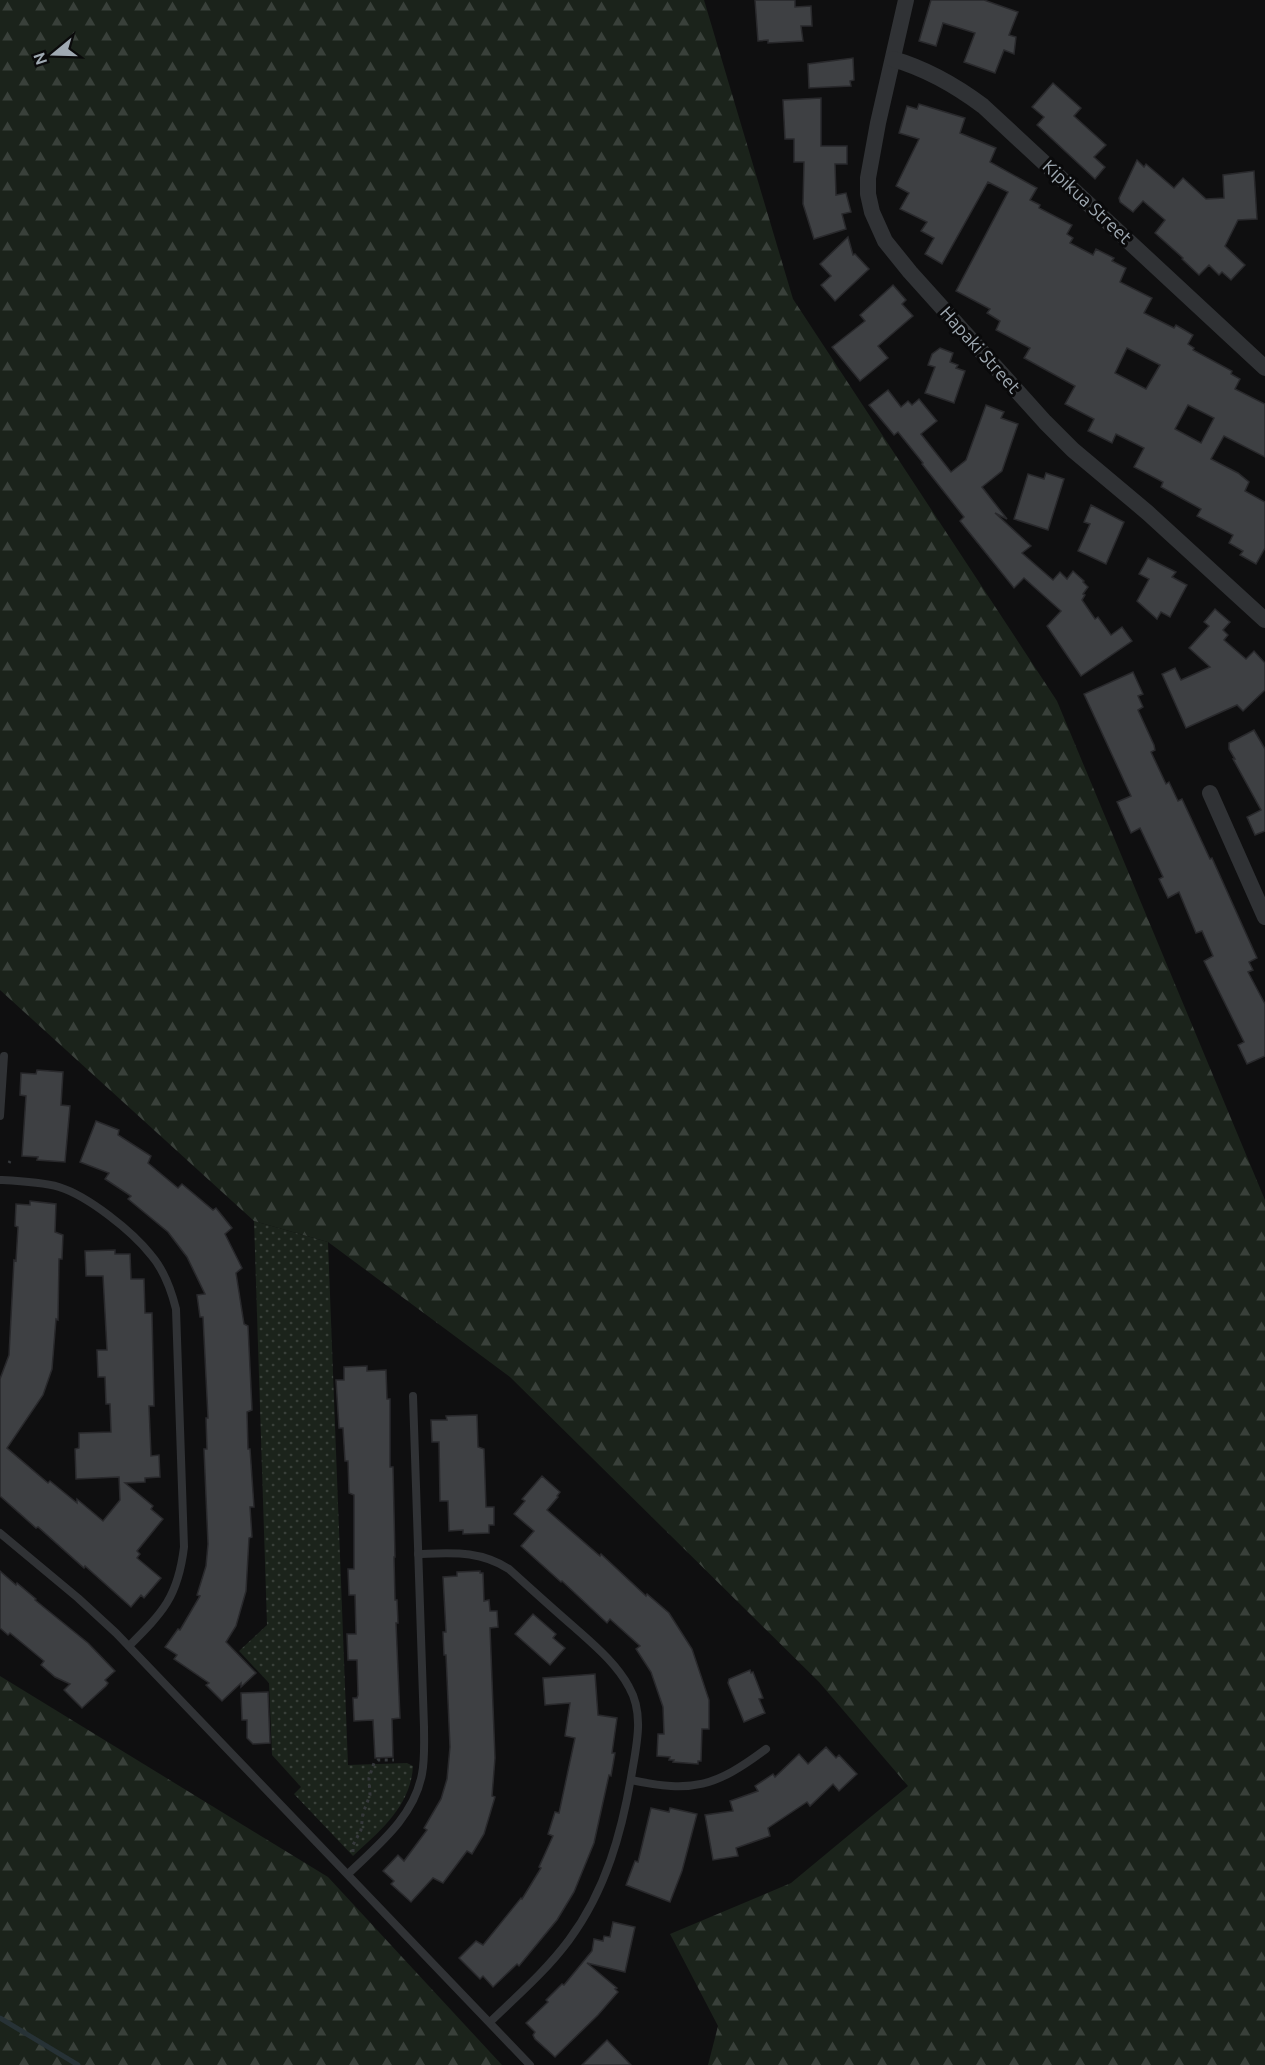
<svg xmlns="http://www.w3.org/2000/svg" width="1265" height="2065" font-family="Ubuntu,sans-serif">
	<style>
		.grass { fill: url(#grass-dots) }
		.forest { fill: url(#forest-firs) }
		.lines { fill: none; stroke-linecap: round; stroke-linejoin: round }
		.stream { stroke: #273236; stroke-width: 5 }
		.building { fill: #3e4043; stroke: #29292c; stroke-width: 1.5; fill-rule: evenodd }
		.path { stroke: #36393c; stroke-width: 3; stroke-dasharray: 3 4.5; stroke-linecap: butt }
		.lane { stroke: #303235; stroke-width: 8 }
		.street { stroke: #303235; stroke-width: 16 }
		.labels { text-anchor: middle; stroke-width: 6; stroke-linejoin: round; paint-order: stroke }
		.street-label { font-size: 18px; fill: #9fa9b2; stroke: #0a0a0b }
	</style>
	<defs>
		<pattern id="grass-dots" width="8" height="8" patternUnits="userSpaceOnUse" patternTransform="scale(1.5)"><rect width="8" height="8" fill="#1b231b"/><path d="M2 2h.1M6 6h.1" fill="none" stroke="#39403a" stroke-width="1.8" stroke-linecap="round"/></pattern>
		<pattern id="forest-firs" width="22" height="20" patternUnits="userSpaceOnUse" patternTransform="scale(1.5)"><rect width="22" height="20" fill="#1b231b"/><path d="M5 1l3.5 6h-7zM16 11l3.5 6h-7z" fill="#39403a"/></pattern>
	</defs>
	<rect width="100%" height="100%" fill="#0f0f10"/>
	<!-- grass -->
	<path class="grass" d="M254 1221 328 1242 348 1765 407 1763 413 1766C411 1806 380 1831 353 1856L294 1794 301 1787 272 1755 269 1683 239 1651 267 1625Z"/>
	<!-- forest -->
	<g class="forest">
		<polygon points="0,0 704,0 793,299 1057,701 1265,1200 1265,2065 708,2065 718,2026 670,1934 791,1883 908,1786 819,1682 510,1377 328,1242 254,1221 0,990"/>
		<polygon points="0,1676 328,1877 502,2065 0,2065"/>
	</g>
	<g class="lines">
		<!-- stream -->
		<polyline class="stream" points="0,2018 78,2065"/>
	</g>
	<!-- building -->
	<g class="building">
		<polygon points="755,0 795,0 795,7 811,6 812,26 801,26 803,41 768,43 768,40 758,41"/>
		<polygon points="931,0 984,0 1018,12 1009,35 1016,37 1014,54 1004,50 995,73 964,62 975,33 943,23 936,46 919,41"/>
		<polygon points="853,58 854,80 850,81 851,86 809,88 808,64"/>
		<polygon points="1053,83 1081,108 1074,116 1106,145 1094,157 1105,167 1095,179 1037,125 1044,117 1032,107"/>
		<polygon points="821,98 821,146 847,146 847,164 835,164 836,195 846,193 851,212 842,214 846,229 814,239 803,204 804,162 794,162 794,139 785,139 783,100"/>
		<path d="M919 104 965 118 960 133 996 148 990 162 1037 188 1030 200 1040 205 1039 208 1072 225 1067 234 1073 238 1070 243 1093 255 1096 249 1114 258 1112 261 1126 268 1120 282 1152 298 1144 313 1174 328 1176 325 1193 335 1188 344 1194 348 1193 350 1232 371 1231 374 1240 379 1235 389 1265 404V457L1224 436 1211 459 1238 473 1249 482 1245 491 1265 502V548L1256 564 1240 555 1243 551 1229 543 1233 535 1197 516 1201 509 1161 487 1163 482 1134 467 1144 448 1116 434 1112 443 1088 431 1094 419 1065 404 1075 386 1024 358 1030 348 996 330 1000 321 987 313 990 309 956 291 1008 192 988 182 942 264 925 254 934 238 921 231 927 222 900 209 909 193 896 186 919 139 899 133 907 106 917 109ZM1127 348 1160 365 1146 389 1115 373ZM1188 405 1214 418 1201 443 1175 429Z"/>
		<polygon points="1137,160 1144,167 1146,164 1174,188 1183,178 1206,199 1224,198 1223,175 1254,171 1257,219 1238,220 1225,246 1245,265 1231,280 1222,272 1219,275 1209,265 1199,275 1182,259 1183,258 1155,233 1165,220 1143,201 1133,212 1120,202 1119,198"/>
		<polygon points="848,237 853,255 855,254 869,269 835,301 821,285 831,276 820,264"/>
		<polygon points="893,285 906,300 902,304 913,316 878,346 888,358 860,381 832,347 865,321 860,315"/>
		<polygon points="940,348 953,353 950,362 958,365 956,368 965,371 954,403 925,393 935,367 928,365 932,354"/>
		<polygon points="888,390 901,407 908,401 912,405 919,399 937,421 921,434 951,472 966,460 986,405 1004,412 1001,418 1018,424 1002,471 982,487 1007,519 995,513 1031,546 1022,553 1053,580 1060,572 1067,579 1073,571 1084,581 1083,582 1088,587 1083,594 1085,595 1082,600 1095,619 1098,617 1111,635 1122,627 1132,641 1081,676 1047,626 1061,611 1024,578 1014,588 960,521 964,517 922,464 923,463 898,432 894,435 869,405"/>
		<polygon points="1046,473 1064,479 1048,530 1014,519 1028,474 1044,479"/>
		<polygon points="1091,505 1124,522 1106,564 1078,551 1090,524 1084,522"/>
		<polygon points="1148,558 1176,572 1172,577 1187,585 1170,617 1161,612 1157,619 1137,601 1149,579 1139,574"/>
		<polygon points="1215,609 1230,622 1223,630 1228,635 1224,640 1246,659 1254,651 1265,663 1265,690 1243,711 1237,705 1186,728 1162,674 1175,668 1181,680 1210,667 1189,648 1209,626 1204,622"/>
		<polygon points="1133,672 1143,694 1138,696 1143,707 1138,710 1154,745 1155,750 1151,752 1166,784 1169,782 1178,801 1182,799 1210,859 1212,858 1257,958 1249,962 1253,970 1248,972 1265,1004 1265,1056 1247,1064 1238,1045 1244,1042 1204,961 1213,956 1202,931 1196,933 1179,892 1168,898 1159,879 1163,877 1140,828 1131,833 1117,802 1131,796 1084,694"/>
		<polygon points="1254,730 1265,749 1265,831 1255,835 1247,817 1261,810 1233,759 1235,759 1229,749 1229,743"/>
		<polygon points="37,1070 63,1072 61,1105 70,1106 65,1162 37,1160 38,1157 22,1156 26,1096 20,1095 21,1073 36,1074"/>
		<polygon points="96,1121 119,1130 118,1135 151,1156 148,1163 178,1188 182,1184 213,1210 216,1208 232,1228 225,1234 242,1268 236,1273 244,1324 248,1326 252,1410 247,1412 248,1449 250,1449 254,1507 250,1507 252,1537 249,1538 246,1591 236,1626 226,1642 256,1673 241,1687 241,1683 222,1701 206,1685 209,1683 174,1659 177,1655 165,1647 178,1629 180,1630 200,1596 197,1595 206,1566 208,1544 204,1449 207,1449 206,1418 208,1418 203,1317 200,1317 197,1295 205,1294 187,1257 168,1232 128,1199 131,1196 105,1179 109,1173 80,1162"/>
		<polygon points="30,1201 56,1204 55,1232 63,1235 62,1259 59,1259 58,1320 56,1319 52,1369 43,1395 7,1448 48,1483 50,1481 77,1503 77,1499 103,1521 120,1500 119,1477 76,1479 75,1449 79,1448 79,1433 111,1432 110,1404 106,1404 105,1377 98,1377 97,1350 107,1350 103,1276 86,1276 85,1251 115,1250 115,1254 130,1254 131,1279 144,1279 145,1313 152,1313 154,1406 149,1406 151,1456 159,1455 160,1477 145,1478 145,1482 125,1483 153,1506 151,1509 163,1519 137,1551 140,1554 137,1558 161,1578 144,1598 141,1595 131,1607 85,1566 84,1568 38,1527 36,1528 0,1496 0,1379 9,1355 14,1260 16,1261 18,1227 15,1226 16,1204 30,1205"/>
		<polygon points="367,1366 367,1371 386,1370 387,1399 390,1399 390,1467 393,1467 395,1557 394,1557 395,1600 397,1600 398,1623 396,1623 400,1718 392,1719 393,1757 375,1758 373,1720 354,1721 353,1698 357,1698 358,1695 357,1660 348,1660 347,1634 356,1634 355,1595 349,1595 348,1569 354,1569 354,1495 349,1493 348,1461 345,1461 343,1428 339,1428 336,1380 344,1380 344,1367"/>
		<polygon points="477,1415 478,1447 484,1449 486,1507 494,1507 494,1525 489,1525 489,1533 463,1534 463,1530 449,1531 448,1501 440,1501 439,1442 432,1442 431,1420 447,1420 446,1416"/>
		<polygon points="542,1476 560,1492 557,1496 558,1497 547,1510 600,1556 601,1554 646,1596 647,1594 669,1613 692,1649 709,1700 709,1729 702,1729 701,1761 698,1761 698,1764 673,1762 674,1760 669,1760 670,1757 657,1756 658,1734 664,1734 663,1707 651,1672 636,1649 640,1646 610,1619 607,1623 562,1581 561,1582 521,1546 534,1531 514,1514 525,1501 522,1499"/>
		<polygon points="0,1571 16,1585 17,1583 36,1599 35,1600 88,1643 115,1671 105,1680 108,1683 106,1686 82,1708 64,1690 70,1684 55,1677 41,1665 44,1661 10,1633 8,1635 0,1628"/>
		<polygon points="480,1571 480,1573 483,1573 484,1601 489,1600 490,1611 497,1611 498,1627 490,1628 495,1758 492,1796 495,1797 484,1834 472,1854 467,1851 443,1883 433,1878 411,1902 391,1884 394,1881 383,1871 398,1855 404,1861 427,1830 424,1828 441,1799 447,1779 450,1747 446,1655 444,1655 443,1632 446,1632 443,1577 457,1576 457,1572"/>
		<polygon points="533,1614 556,1634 553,1638 565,1648 550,1665 515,1634"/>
		<polygon points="750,1670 751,1673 753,1672 763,1698 759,1699 765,1713 744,1722 728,1683 729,1679"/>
		<polygon points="595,1674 598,1715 617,1718 612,1753 615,1753 611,1776 609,1775 594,1843 574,1892 557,1920 519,1966 517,1964 493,1987 483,1976 480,1979 459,1958 476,1941 483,1945 521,1898 522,1899 541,1868 539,1867 553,1836 548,1834 555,1812 559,1813 575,1738 565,1736 570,1703 545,1705 543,1678"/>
		<polygon points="268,1692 270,1743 253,1744 247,1738 247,1720 242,1720 241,1693"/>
		<polygon points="826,1747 836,1758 839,1755 857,1774 839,1791 833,1784 810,1806 807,1802 768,1828 770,1836 736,1848 738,1856 713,1860 705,1815 733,1811 730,1801 758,1791 755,1786 773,1774 775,1777 799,1754 808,1764"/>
		<polygon points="651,1808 669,1812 670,1808 697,1814 682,1871 670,1902 626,1885 635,1861 638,1862"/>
		<polygon points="613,1922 635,1927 625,1972 587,1963 617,1988 615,1989 618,1992 598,2015 555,2057 535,2039 533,2035 535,2032 526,2023 548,2002 546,2000 562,1984 564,1985 592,1951 594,1939 603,1941 604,1936 610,1937"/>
		<polygon points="607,2040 631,2065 582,2065"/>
	</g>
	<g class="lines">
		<!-- path -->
		<g class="path">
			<polyline points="9,1163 10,1161"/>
			<polyline points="353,1852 353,1845 361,1830 363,1813 370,1795 369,1778 374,1763 378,1760 394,1760"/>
		</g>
		<!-- lane -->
		<g class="lane">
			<polyline points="0,1116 4,1056"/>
			<path d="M0 1180C19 1181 41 1182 59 1187 88 1196 132 1231 151 1255 164 1270 171 1289 176 1309L184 1547C178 1597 163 1612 129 1646"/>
			<polyline points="0,1533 78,1598 116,1633 530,2065"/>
			<path d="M418 1554C453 1553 479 1550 509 1569 531 1589 552 1608 574 1627 594 1645 616 1663 629 1687 644 1713 637 1743 632 1772 622 1832 606 1890 569 1940 546 1971 517 1996 490 2022"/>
			<path d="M631 1780C693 1793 715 1787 766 1749"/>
			<path d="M348 1874C378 1845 414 1817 422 1774 425 1759 424 1742 424 1727L413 1396"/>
		</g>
		<!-- street -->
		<g class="street">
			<polyline points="906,0 878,123 868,178 868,194 872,212 885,241 910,272 1045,422 1073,450 1148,513 1265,620"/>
			<path d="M893 59C927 69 955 85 983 106L1265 368"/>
			<polyline points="1210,793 1265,917"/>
		</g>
	</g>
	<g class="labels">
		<!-- street labels -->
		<g class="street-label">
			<text transform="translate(1087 202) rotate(43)" y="6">Kipikua Street</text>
			<text transform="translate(980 350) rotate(48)" y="6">Hapaki Street</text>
		</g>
	</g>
	<!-- north arrow -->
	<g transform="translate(54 54) rotate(251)" stroke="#0a0a0b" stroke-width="4.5" paint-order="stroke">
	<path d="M0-4.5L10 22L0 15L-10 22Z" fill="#9fa9b2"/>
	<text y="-9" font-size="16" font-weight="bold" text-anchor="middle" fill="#9fa9b2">N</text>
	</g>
</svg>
